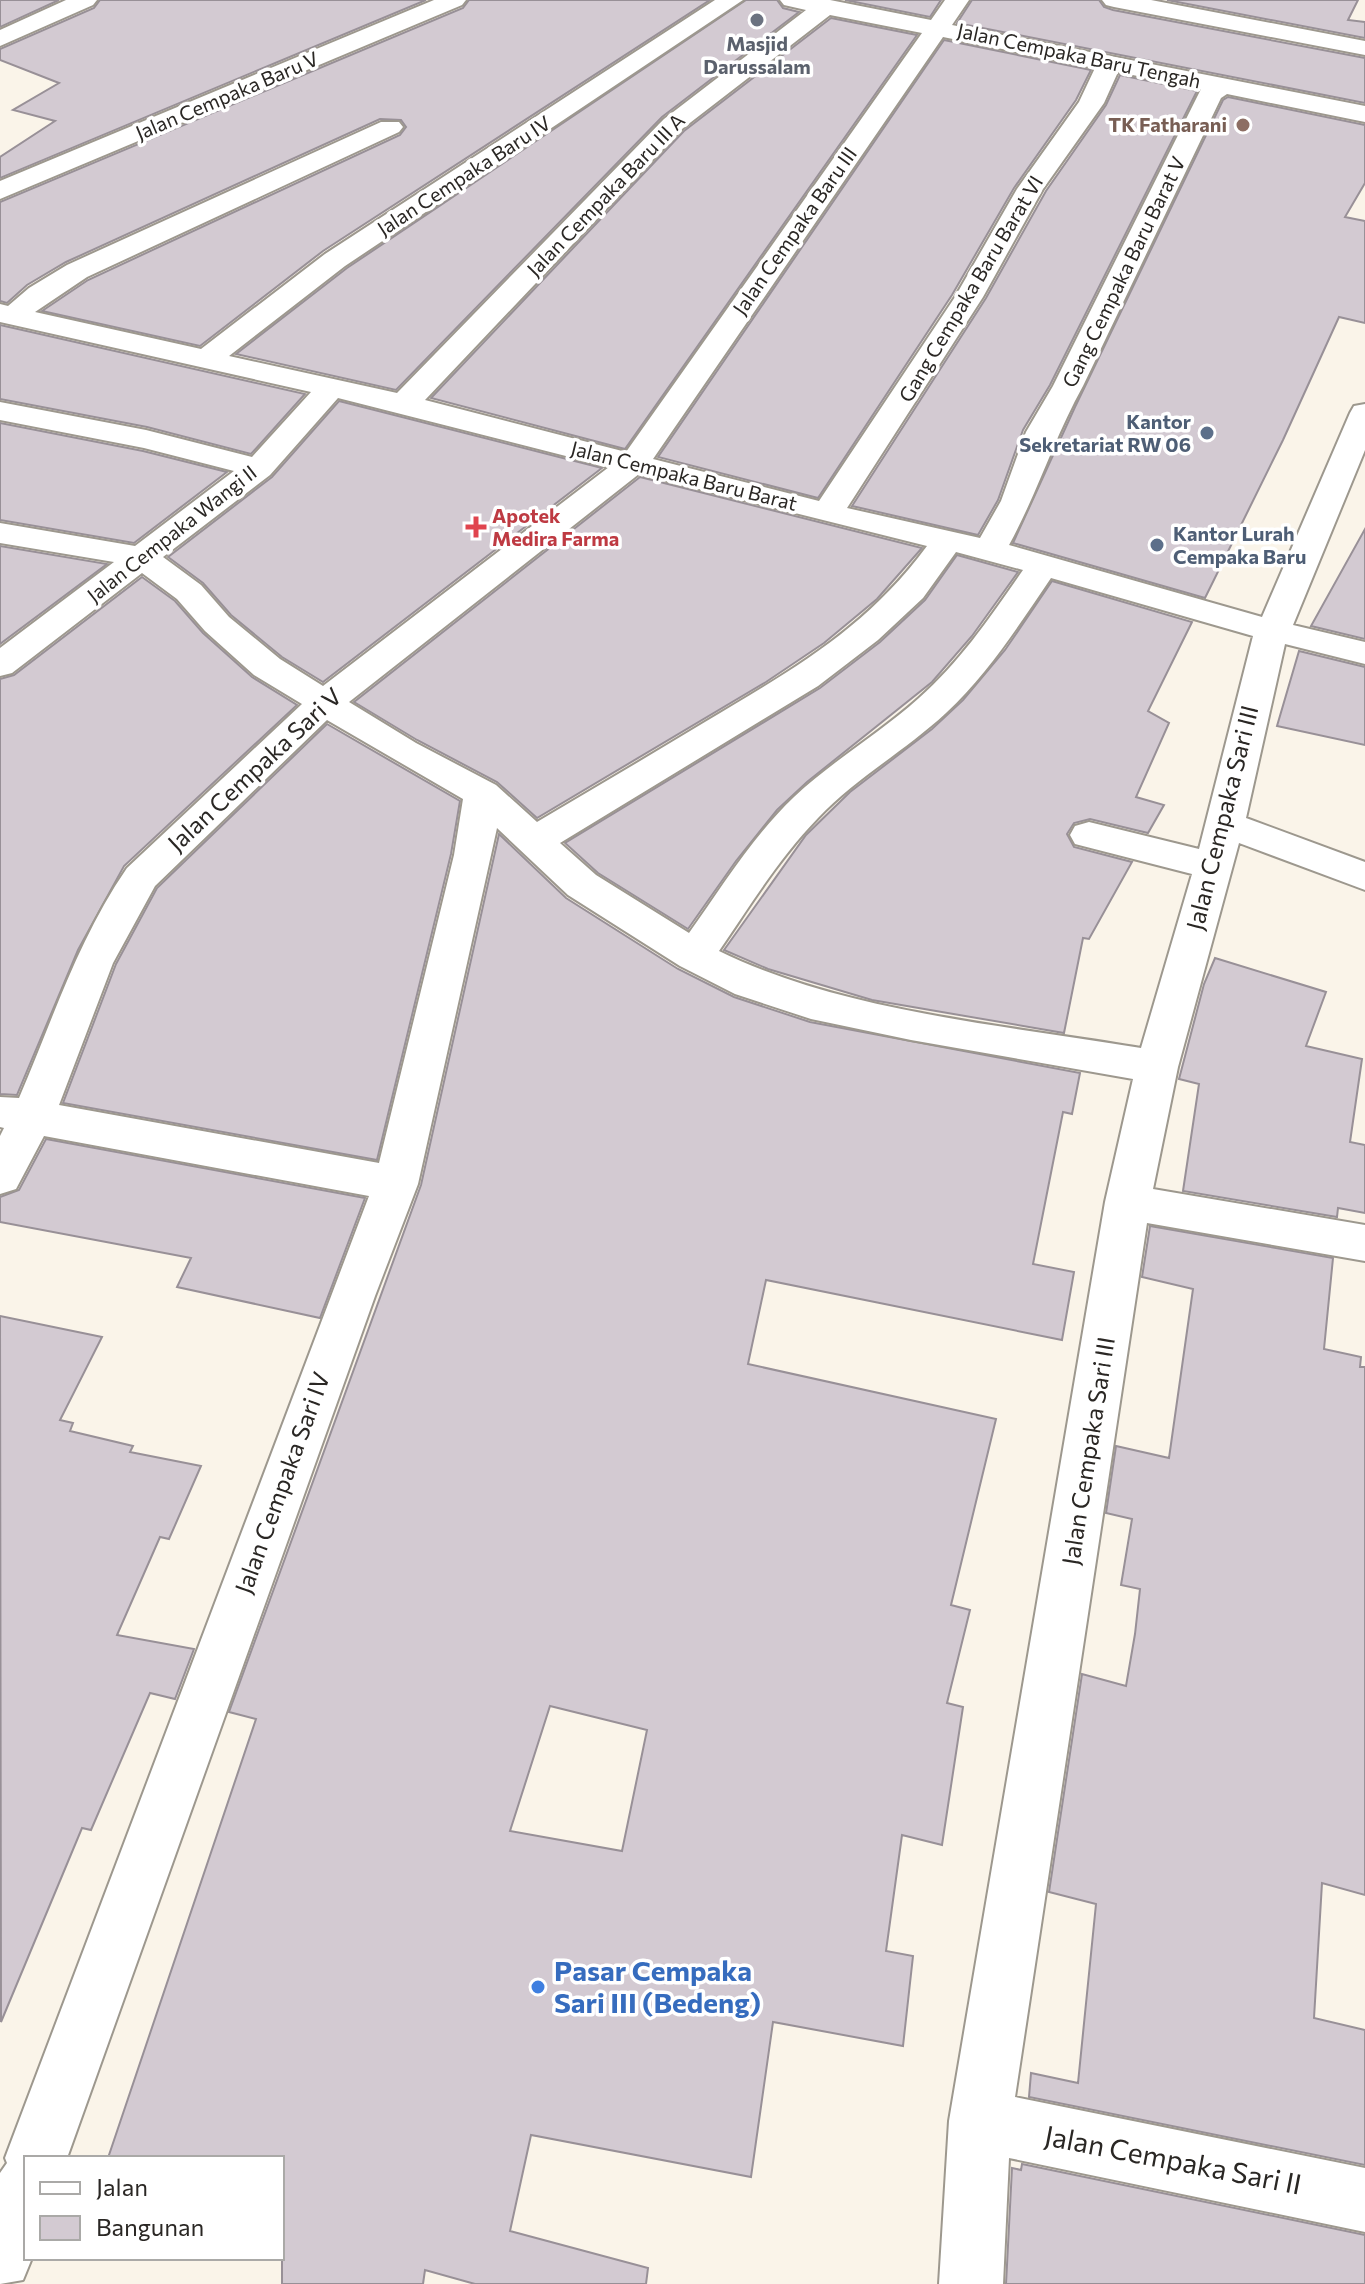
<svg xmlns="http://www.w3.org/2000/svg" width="1365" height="2284" font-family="Commissioner,sans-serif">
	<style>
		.building { fill: #d3cad2; stroke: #989097; stroke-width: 2; fill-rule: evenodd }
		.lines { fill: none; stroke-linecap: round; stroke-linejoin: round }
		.minor-casing { stroke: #9d988e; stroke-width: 4 }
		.minor { fill: #fff; fill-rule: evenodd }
		.worship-dot { fill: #6b7280; stroke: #fff; stroke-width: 3 }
		.education-dot { fill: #8d6e63; stroke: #fff; stroke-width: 3 }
		.service-dot { fill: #5c6f8a; stroke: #fff; stroke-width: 3 }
		.health-dot { fill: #e0444e; stroke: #fff; stroke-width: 3 }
		.shop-dot { fill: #3f7fe0; stroke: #fff; stroke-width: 3 }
		.labels { text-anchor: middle; stroke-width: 7; stroke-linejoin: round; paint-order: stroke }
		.far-worship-label { font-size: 20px; font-weight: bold; fill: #5b616d; stroke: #fff }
		.far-street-label { font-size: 20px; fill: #2a2724; stroke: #fff }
		.far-education-label { font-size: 20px; font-weight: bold; fill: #785e54; stroke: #fff; text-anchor: end }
		.far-service-label { font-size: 20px; font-weight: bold; fill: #4e5e75; stroke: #fff; text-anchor: end }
		.far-health-label { font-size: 20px; font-weight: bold; fill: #be3a42; stroke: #fff; text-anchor: start }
		.street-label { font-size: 24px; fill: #2a2724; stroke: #fff }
		.near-shop-label { font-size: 28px; font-weight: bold; fill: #366cbe; stroke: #fff; text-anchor: start }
		.near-street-label { font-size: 28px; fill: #2a2724; stroke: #fff }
	</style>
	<rect width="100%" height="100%" fill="#faf4e9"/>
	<!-- building -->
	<g class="building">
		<polygon points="0,0 59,0 0,27"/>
		<polygon points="100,0 426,0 0,178 0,157 55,121 13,110 59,83 0,60 0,49 94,8"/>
		<polygon points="469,0 710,0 323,251 200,346 42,311 88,280 400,135 406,127 401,120 380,119 66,262 27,285 7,303 0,301 0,202 463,8"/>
		<polygon points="746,0 777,0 783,8 799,12 662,117 396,390 236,354 347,268"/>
		<polygon points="845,0 941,0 930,17"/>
		<polygon points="972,0 1099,0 1104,7 1113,10 1365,58 1365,103 957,23"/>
		<polygon points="1167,0 1358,0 1348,20 1365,22 1365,38"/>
		<polygon points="831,18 917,35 625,449 431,398 684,131"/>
		<polygon points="944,40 1091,70 1076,100 1014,188 952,295 818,498 658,457"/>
		<polygon points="1120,75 1197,91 1050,385 1023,430 998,500 978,535 852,506 986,298 1046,191 1106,105"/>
		<polygon points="1228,97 1365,125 1365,183 1345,217 1365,221 1365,323 1339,317 1283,440 1205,598 1013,543 1075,407 1223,100"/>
		<polygon points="0,325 305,394 251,454 147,427 0,399"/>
		<polygon points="339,401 602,468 323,682 282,657 231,615 203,583 168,557 272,477"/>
		<polygon points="0,423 143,451 227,472 134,543 0,520"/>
		<polygon points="640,477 922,548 877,599 824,643 766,682 537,818 497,782 417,740 354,702"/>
		<polygon points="1365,529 1365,639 1311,626"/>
		<polygon points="0,546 107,564 0,644"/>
		<polygon points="957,555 1018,572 972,636 932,682 807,782 777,810 736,861 688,929 598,873 565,843 820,688 880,642 925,600"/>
		<polygon points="142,577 175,601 203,633 252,677 297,705 124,866 78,950 17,1095 0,1094 0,679 14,675"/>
		<polygon points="1052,581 1192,622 1148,711 1169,723 1136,797 1164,805 1148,833 1090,819 1074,823 1067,834 1074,847 1132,862 1089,939 1083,938 1064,1033 872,1000 768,969 724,950 806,835 850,792 932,729 963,700 1005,650"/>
		<polygon points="1299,651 1365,667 1365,745 1277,726"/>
		<polygon points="327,724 460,801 451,854 377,1160 63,1103 116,964 157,888"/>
		<path d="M499 834 566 898 678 969 734 997 810 1022 1080 1073 1072 1114 1063 1112 1033 1264 1074 1272 1062 1340 766 1280 748 1364 996 1419 951 1605 970 1610 947 1703 963 1707 942 1845 902 1835 886 1951 913 1956 903 2046 773 2022 751 2177 531 2135 510 2231 648 2268 646 2284H475L425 2270 423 2284H282V2158H108L256 1719 229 1712 421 1185ZM550 1706 647 1730 622 1851 510 1831Z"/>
		<polygon points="1215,958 1326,992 1306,1046 1362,1059 1350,1142 1365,1145 1365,1213 1338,1208 1337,1217 1183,1191 1199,1084 1179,1079 1204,984"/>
		<polygon points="46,1139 365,1198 320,1318 177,1287 191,1258 0,1222 0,1197 19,1190"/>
		<polygon points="1150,1226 1333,1258 1324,1349 1361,1357 1360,1367 1365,1367 1365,1895 1322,1883 1314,2018 1365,2030 1365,2165 1029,2097 1031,2073 1078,2083 1096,1904 1049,1892 1082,1674 1126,1686 1135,1634 1140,1589 1121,1585 1132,1519 1106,1513 1116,1446 1169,1458 1193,1289 1142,1277"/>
		<polygon points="0,1316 102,1337 60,1420 73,1423 70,1431 133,1446 130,1452 201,1466 169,1539 160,1537 117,1635 194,1649 175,1699 150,1693 91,1830 82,1828 1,2022"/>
		<polygon points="1022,2164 1365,2235 1365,2284 1006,2284 1012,2168 1021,2170"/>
	</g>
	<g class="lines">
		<defs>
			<g id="minor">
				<polygon points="66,0 97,0 93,5 0,46 0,30"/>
				<polygon points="434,0 466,0 462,5 0,199 0,181"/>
				<path d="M715 0H743L345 266 229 356 397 393 664 119 806 10 784 5 780 0H830L931 20 945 0H969L952 25 1365 106V122L1227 94 1221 98 1083 386C1054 438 1038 492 1009 545L1262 617 1350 413 1354 406 1365 404V450L1293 625 1365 642V664L1285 644 1246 818 1365 862V890L1239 843 1178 1067 1153 1189 1365 1225V1261L1147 1223 1015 2097 1365 2168V2232L1009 2158 1003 2284H939L949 2121 1105 1202 1133 1079 911 1040 811 1019 735 994 680 966 568 895 497 828 418 1184 375 1296 67 2158H26V2258H32L23 2280 0 2284V2173L7 2163 5 2158 369 1196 44 1136 16 1189 0 1194V1136L4 1128 0 1127V1097L19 1098C53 1019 78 939 127 868L302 704 254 675 205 631 177 599 142 573 12 673 0 676V648L114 562 0 543V523L135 546 234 471 144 448 0 420V402L146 430 252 457 311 392 0 322V304L8 306 29 288 67 265 381 122H399L403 127 399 132 87 277 35 312 201 349 325 254ZM830 15 922 33 626 452 425 400 682 129ZM943 37 1095 68 1079 102 1017 189 955 297 819 501 653 459ZM1118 72 1201 89 1053 386 1026 432 1001 501 980 538 847 508 983 297 1043 189 1104 103ZM338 398 609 467 323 686 280 659 229 617 201 585 163 557 270 475ZM639 474 927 546C866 629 792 670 705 722 649 756 593 789 537 822L496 785 416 743 349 702ZM956 552 1023 570C992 615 960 662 919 698 879 734 832 761 794 797 752 837 722 887 689 933L596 875 560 843 818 686 878 640 923 598ZM1051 578 1253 636 1199 849 1089 822 1075 826 1070 835 1075 844 1192 874 1141 1048C1004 1025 843 1012 719 951 750 906 779 858 818 818 856 778 905 751 946 713 988 674 1019 625 1051 578ZM327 720 463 799 454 855 379 1163 59 1105 113 963 155 886Z"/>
				<polygon points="1102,0 1151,0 1365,41 1365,55 1114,7 1106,5"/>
			</g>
		</defs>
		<!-- minor casing -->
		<use href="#minor" class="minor-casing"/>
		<!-- minor -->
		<use href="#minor" class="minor"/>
	</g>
	<!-- markers -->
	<circle class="worship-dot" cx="757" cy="20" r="8"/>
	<circle class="education-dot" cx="1243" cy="125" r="8"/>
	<g class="service-dot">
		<circle cx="1207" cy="433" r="8"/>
		<circle cx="1157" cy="545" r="8"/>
	</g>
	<path class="health-dot" d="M472 515h8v8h8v8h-8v8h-8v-8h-8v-8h8z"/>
	<circle class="shop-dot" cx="538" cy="1987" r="8"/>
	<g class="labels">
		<!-- far-worship labels -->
		<g class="far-worship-label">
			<text x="757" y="51">Masjid<tspan x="757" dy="23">Darussalam</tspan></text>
		</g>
		<!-- far-street labels -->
		<g class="far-street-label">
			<text transform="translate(1079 56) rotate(12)" y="7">Jalan Cempaka Baru Tengah</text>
			<text transform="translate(227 96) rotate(-23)" y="7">Jalan Cempaka Baru V</text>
			<text transform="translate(464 176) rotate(-33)" y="7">Jalan Cempaka Baru IV</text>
			<text transform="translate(606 195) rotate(-46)" y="7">Jalan Cempaka Baru III A</text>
			<text transform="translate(795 231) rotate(-55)" y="7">Jalan Cempaka Baru III</text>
			<text transform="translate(1124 272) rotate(-64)" y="7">Gang Cempaka Baru Barat V</text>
			<text transform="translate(971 289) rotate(-59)" y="7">Gang Cempaka Baru Barat VI</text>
			<text transform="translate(684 476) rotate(14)" y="7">Jalan Cempaka Baru Barat</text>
			<text transform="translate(172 534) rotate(-38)" y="7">Jalan Cempaka Wangi II</text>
		</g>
		<!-- far-education labels -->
		<g class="far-education-label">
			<text x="1227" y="132">TK Fatharani</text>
		</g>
		<!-- far-service labels -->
		<g class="far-service-label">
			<text x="1191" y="429">Kantor<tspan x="1191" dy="23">Sekretariat RW 06</tspan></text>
			<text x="1173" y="541" text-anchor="start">Kantor Lurah<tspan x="1173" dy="23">Cempaka Baru</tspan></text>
		</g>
		<!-- far-health labels -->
		<g class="far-health-label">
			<text x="492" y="523">Apotek<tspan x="492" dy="23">Medira Farma</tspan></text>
		</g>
		<!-- street labels -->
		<g class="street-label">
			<text transform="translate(255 770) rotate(-43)" y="8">Jalan Cempaka Sari V</text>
			<text transform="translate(1223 818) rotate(-76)" y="8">Jalan Cempaka Sari III</text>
			<text transform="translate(1089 1451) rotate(-81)" y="8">Jalan Cempaka Sari III</text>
			<text transform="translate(283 1483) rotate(-70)" y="8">Jalan Cempaka Sari IV</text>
		</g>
		<!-- near-shop labels -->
		<g class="near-shop-label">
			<text x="554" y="1981">Pasar Cempaka<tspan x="554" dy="32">Sari III (Bedeng)</tspan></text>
		</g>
		<!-- near-street labels -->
		<g class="near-street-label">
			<text transform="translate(1173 2160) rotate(11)" y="10">Jalan Cempaka Sari II</text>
		</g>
	</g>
	<!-- legend -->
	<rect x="24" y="2156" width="260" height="104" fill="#ffffff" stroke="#aaa9a7" stroke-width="2"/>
	<rect x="40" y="2182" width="40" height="12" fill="#ffffff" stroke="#aaa9a7" stroke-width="2"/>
	<text x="96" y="2196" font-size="24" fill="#2a2724">Jalan</text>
	<rect x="40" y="2216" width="40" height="24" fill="#d3cad2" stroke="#aaa9a7" stroke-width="2"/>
	<text x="96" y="2236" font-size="24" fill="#2a2724">Bangunan</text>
</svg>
